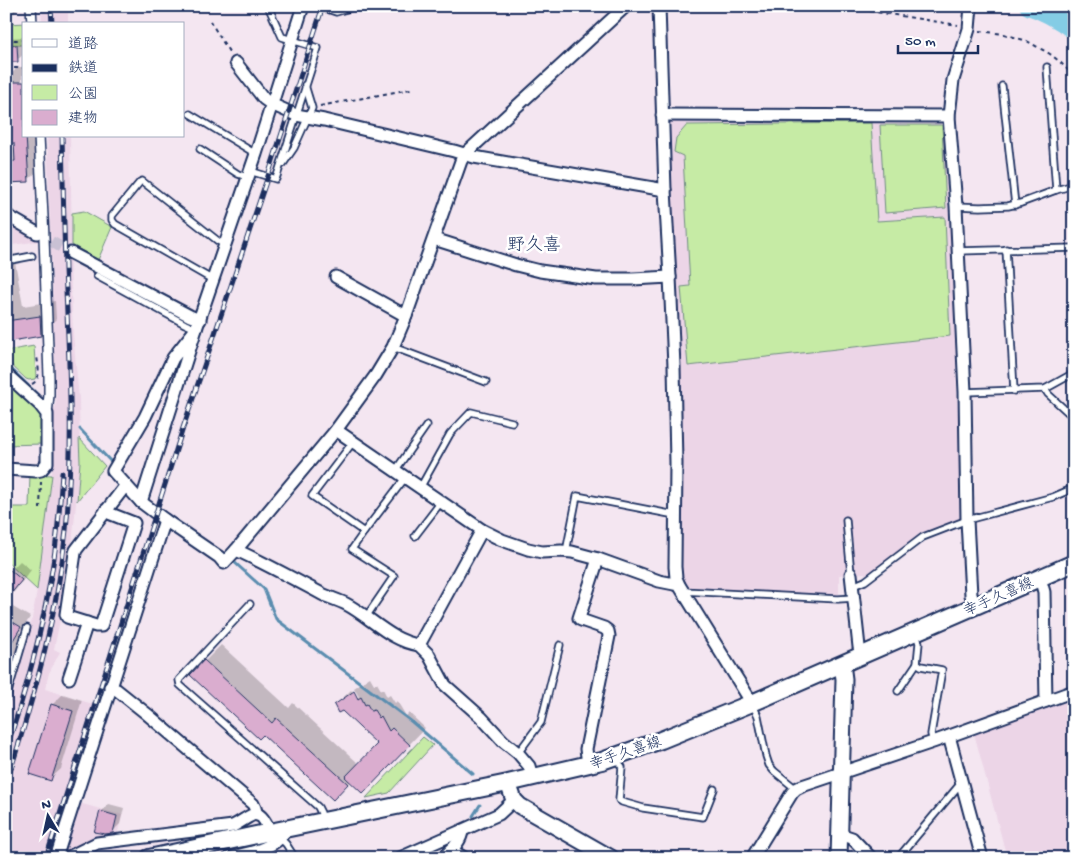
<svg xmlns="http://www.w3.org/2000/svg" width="1080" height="864" font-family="'Gochi Hand','Klee One',sans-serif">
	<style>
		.built { fill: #ecd5e7 }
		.green { fill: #c6eba5; stroke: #708d82 }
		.shadow { fill: #0003; fill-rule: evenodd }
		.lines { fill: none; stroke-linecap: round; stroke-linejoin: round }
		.stream { stroke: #5a8daf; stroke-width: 3 }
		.river { stroke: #84cce5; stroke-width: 19 }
		.building { fill: #daadcf; stroke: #1b2f5e }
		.minor-tunnel { stroke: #c9c1d4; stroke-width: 11; stroke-dasharray: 11 5.5; stroke-linecap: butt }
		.service-casing { stroke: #1b2f5e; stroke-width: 9 }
		.pedestrian-casing { stroke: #1b2f5e; stroke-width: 12 }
		.minor-casing { stroke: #1b2f5e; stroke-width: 15 }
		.tertiary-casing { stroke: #1b2f5e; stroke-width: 19 }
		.secondary-casing { stroke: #1b2f5e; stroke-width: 20 }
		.path { stroke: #1b2f5e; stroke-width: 2; stroke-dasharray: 4 4; stroke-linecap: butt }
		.service { stroke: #fff; stroke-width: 5.5 }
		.pedestrian { stroke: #fff; stroke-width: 9 }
		.minor { stroke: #fff; stroke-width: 11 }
		.tertiary { stroke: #fff; stroke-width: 15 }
		.secondary { stroke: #fff; stroke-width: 16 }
		.rail-casing { stroke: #1b2f5e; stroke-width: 5 }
		.rail { stroke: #fff; stroke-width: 3; stroke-dasharray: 9; stroke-linecap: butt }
		.labels { text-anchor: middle; stroke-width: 5; stroke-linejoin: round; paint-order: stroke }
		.street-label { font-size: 15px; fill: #1b2f5e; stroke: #fff }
		.quarter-label { font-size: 18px; fill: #1b2f5e; stroke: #fff }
	</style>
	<rect width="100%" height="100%" fill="#f4e6f1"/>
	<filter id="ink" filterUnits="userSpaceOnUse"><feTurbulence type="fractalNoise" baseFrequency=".02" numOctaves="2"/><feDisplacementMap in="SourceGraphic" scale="10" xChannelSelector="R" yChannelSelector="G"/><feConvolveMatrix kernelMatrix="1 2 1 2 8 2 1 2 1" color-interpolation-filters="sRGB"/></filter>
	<g filter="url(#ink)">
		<!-- built -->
		<g class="built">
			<polygon points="41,6 68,6 68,24 42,24"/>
			<polygon points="668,120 946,121 953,211 951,234 962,517 960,520 916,538 883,562 869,575 864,573 839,575 839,594 836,595 685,587 678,569 674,274"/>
			<polygon points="47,136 70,136 72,245 69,244 73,334 79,399 80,462 69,577 54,649 60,652 49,673 45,689 99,706 51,855 9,858 6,856 6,712 30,630 37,590 52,475 51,419 56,403"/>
			<polygon points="6,223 39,241 6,246"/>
			<polygon points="1074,697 1074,858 1007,858 974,733"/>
			<polygon points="79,803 122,815 117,836 63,854"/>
		</g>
		<!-- green -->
		<g class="green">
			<polygon points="27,23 24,24 24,45 6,45 6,24"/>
			<polygon points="871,123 877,221 945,217 950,336 688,366 681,287 690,286 683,156 674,152 676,138 687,125"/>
			<polygon points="880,125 942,125 946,208 885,213"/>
			<polygon points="84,211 112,227 98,260 72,245 72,213"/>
			<polygon points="34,346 36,376 35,379 29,380 26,379 6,360 6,351"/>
			<polygon points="6,382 42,415 42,444 6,445"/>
			<polygon points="79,438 105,466 77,501 80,462"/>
			<polygon points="30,474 52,475 37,590 6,561 6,507 29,507"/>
			<polygon points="423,737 433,745 389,793 366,798"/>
		</g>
		<!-- shadow -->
		<g class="shadow">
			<polygon points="6,6 21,6 12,15 6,15"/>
			<polygon points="24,37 24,54 17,60 6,61 6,38"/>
			<path d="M18 67H24V75H22L24 136H43L44 165 28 180 6 182V79ZM8 142H15L16 147 8 148Z"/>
			<polygon points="6,213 14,217 6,234"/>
			<polygon points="13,251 23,306 55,301 56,319 41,335 6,341 6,253"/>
			<polygon points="20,561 31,570 6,602 6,575"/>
			<polygon points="6,603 30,617 24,627 19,632 27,635 23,644 8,660 6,659"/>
			<polygon points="221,645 289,708 293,703 359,764 379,744 342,710 335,706 351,690 356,697 359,697 354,688 370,677 374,684 377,683 381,690 383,689 387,697 390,695 395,703 397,701 406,716 409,713 425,728 378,777 351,781 333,798 263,733 191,675"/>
			<polygon points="63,694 82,700 61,769 50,779 52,705"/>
			<polygon points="109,804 124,808 120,824 112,832 101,812"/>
		</g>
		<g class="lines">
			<!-- stream -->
			<g class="stream">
				<polyline points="6,364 38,395"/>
				<polyline points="80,429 113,464"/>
				<polyline points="233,561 264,589 276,619 412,722 473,774"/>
				<polyline points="473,816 480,805"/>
			</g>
			<!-- river -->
			<path class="river" d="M1029 6C1046 11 1060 20 1074 30"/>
		</g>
		<!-- building -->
		<g class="building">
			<polygon points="6,45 17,45 18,62 6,62"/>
			<polygon points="6,82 24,82 24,136 26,136 29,182 6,183 6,162 15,161 14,143 6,143"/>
			<polygon points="40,316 41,336 6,342 6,321"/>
			<polygon points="10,570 22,580 6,600 6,575"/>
			<polygon points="6,618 21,627 6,652"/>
			<polygon points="204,660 272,723 276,718 348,784 333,800 263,735 259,739 190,675"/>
			<polygon points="354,691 358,699 361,697 365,705 367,704 371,711 374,710 379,718 381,716 389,731 392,728 410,745 363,794 345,777 377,744 342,711 338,713 334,705"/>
			<polygon points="51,704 73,711 51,781 29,774"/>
			<polygon points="100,811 117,816 113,833 105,834 94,832"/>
		</g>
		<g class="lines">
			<!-- minor-tunnel -->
			<polyline class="minor-tunnel" points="37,233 71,253"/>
			<defs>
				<g id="service">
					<polyline points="318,6 336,12 350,8 350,6"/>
					<polyline points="1047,67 1056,190"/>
					<polyline points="1002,86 1015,205"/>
					<polyline points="190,114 256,154"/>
					<polyline points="200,149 238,174 247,177"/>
					<polyline points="283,164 294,148 312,108 305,85"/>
					<polyline points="250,171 276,179 318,48 282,37 268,6"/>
					<polyline points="956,206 980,207 1008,206 1021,203 1056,190 1074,185"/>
					<polyline points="1006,249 1014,391"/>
					<polyline points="958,251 1074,248"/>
					<polyline points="6,261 32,256"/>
					<polyline points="97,276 185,324 196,329"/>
					<polyline points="213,280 115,224 112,220 112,216 140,182 142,181 218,241 224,244"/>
					<polyline points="393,347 486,382"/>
					<polyline points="1045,389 1048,394 1074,418"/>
					<polyline points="965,392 1045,389 1074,373"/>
					<polyline points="353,442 312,496 364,532 405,478"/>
					<polyline points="395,471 427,425"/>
					<polyline points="420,488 450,434 471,412 512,422"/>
					<polyline points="846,520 851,574"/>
					<polyline points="364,532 352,549 394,576 366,617"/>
					<polyline points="415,536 441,502"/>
					<polyline points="566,552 577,496 675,515"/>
					<polyline points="853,586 865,581 923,537 967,520 1053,497 1074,488"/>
					<polyline points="683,591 838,599 854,598"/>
					<polyline points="250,604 179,680 180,685 318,807 321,813 323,819"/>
					<polyline points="916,634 919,643 917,663 921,666 942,670 931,734 933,742"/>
					<polyline points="898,691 917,663"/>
					<polyline points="6,699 27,628"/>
					<polyline points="753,705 758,716 766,756 769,765 774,771 796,789"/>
					<polyline points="518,753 541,722 560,645"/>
					<polyline points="617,758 619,763 622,767 619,800 622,802 643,808 703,817 714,789"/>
					<polyline points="280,838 286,844 295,858"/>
					<polyline points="898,858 961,783"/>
				</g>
				<g id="pedestrian">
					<polyline points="31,6 32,24"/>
					<polyline points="39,136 44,237 49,377 49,395 47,414"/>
				</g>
				<g id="minor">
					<polyline points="659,6 665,190 670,277 674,366 676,463 675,567 676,578 679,585 752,703"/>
					<polyline points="971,6 969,29 953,80 949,116 956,206 965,392 967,520 971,595 976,606"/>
					<polyline points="236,63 264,99 271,104 296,115 324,120 454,151 474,157 665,190"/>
					<polyline points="662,115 949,116"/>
					<polyline points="6,215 37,233"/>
					<polyline points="434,239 516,265 540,271 596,279 633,279 670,277"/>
					<polyline points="71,253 190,316 200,320"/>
					<polyline points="336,277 406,316"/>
					<polyline points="196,329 173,358 145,417 113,471 141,502 165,520 219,557 224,563 236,550 336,430 376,375 393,347 406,316 461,161 465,154 626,6"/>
					<polyline points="6,374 40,405 47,414 47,463 41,470 36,471 6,469"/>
					<polyline points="336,430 482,530 502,540 528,549 542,552 561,551 572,552 598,559 659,581 679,585"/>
					<polyline points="141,502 196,329 256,154 303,6"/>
					<polyline points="106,510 111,514 134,523 101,626 96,626 67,617 66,614 75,553 76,550 126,485"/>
					<path d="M236 550C265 563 293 579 322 594 330 598 338 600 346 604 371 617 390 641 419 645L482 530"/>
					<polyline points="851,574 859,647 862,656"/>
					<polyline points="1040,578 1044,592 1046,701"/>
					<polyline points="419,645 429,655 445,685 481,717 503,741 518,753 529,766 532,777"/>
					<polyline points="69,678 87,623"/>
					<polyline points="110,687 117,690 147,714 253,804 255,808 257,815"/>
					<polyline points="949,736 982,858"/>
					<polyline points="588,764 586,749 609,636 608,631 604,628 581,620 579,618 598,559"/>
					<polyline points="840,834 852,838 871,858"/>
					<polyline points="451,850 464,858"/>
					<polyline points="56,858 165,520"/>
					<path d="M67 858 97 843 233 826C253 816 258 803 270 832"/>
					<path d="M229 858C244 854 268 850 280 838 282 835 285 831 287 828"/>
					<polyline points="400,858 499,814 514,800"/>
					<path d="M443 858C451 850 461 842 462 831"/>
					<polyline points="752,858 792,793 796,789 802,786 933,742 1074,691"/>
				</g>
				<g id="tertiary">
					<polyline points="508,783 514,800 520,806 611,858"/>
					<polyline points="839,858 844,679 842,664"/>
				</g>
				<polyline id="secondary" points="149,858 270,832 508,783 602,761 661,740 752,703 1074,563"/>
			</defs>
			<!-- service casing -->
			<use href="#service" class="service-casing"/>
			<!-- pedestrian casing -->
			<use href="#pedestrian" class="pedestrian-casing"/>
			<!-- minor casing -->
			<use href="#minor" class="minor-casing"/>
			<!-- tertiary casing -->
			<use href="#tertiary" class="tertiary-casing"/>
			<!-- secondary casing -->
			<use href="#secondary" class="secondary-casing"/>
			<!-- path -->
			<g class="path">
				<polyline points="838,6 958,25"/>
				<polyline points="210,21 231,55"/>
				<polyline points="980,31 1004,34 1027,41 1050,54 1060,62 1074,76"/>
				<polyline points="6,38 14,40 24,40"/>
				<polyline points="6,68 24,68"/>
				<polyline points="320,106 411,89"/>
				<path d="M32 384C42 379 38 366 37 356H38"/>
				<polyline points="40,509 41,482"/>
			</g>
			<!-- service -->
			<use href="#service" class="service"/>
			<!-- pedestrian -->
			<use href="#pedestrian" class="pedestrian"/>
			<!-- minor -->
			<use href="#minor" class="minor"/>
			<!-- tertiary -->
			<use href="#tertiary" class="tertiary"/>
			<!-- secondary -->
			<use href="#secondary" class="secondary"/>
			<defs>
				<g id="rail">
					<polyline points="51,6 52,24"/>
					<path d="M6 749C27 689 43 627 53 564 58 534 60 503 62 473"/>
					<path d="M6 784C33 701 57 617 66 530 74 443 69 356 65 269 64 225 63 180 62 136"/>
					<polyline points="46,858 183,428 269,173 323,6"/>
				</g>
			</defs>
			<!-- rail casing -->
			<use href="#rail" class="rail-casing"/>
			<!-- rail -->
			<use href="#rail" class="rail"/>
		</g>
	</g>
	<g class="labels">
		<!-- street labels -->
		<g class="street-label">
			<text transform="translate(998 596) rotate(-24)" y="5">幸手久喜線</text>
			<text transform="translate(625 752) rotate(-19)" y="5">幸手久喜線</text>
		</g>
		<!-- quarter labels -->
		<g class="quarter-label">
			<text x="534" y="250">野久喜</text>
		</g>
	</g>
	<!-- margin -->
	<rect width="1080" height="864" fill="none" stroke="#fff" stroke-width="25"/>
	<rect x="12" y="12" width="1055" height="839" fill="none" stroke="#1b2f5e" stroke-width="2" filter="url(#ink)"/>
	<!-- legend -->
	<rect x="22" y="22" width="162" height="115" fill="#ffffff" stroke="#a4acbf"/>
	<rect x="32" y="39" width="25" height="8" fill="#ffffff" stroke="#a4acbf"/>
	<text x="68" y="48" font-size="15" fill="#1b2f5e">道路</text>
	<rect x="32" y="64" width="25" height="8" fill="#1b2f5e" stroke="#a4acbf"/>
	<text x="68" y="72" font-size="15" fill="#1b2f5e">鉄道</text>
	<rect x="32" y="85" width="25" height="15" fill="#c6eba5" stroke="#a4acbf"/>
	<text x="68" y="98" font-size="15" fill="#1b2f5e">公園</text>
	<rect x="32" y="110" width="25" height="15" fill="#daadcf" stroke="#a4acbf"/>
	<text x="68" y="122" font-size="15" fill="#1b2f5e">建物</text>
	<!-- north arrow -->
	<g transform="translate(48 816) rotate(351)" stroke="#ffffff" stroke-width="4" paint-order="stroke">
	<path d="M0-4L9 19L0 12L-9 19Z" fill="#1b2f5e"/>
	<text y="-8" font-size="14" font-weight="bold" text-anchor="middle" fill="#1b2f5e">N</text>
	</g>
	<!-- scale -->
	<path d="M898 45v8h80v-8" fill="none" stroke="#1b2f5e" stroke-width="2.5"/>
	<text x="905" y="45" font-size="15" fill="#1b2f5e" stroke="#ffffff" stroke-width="4" paint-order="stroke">50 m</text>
</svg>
